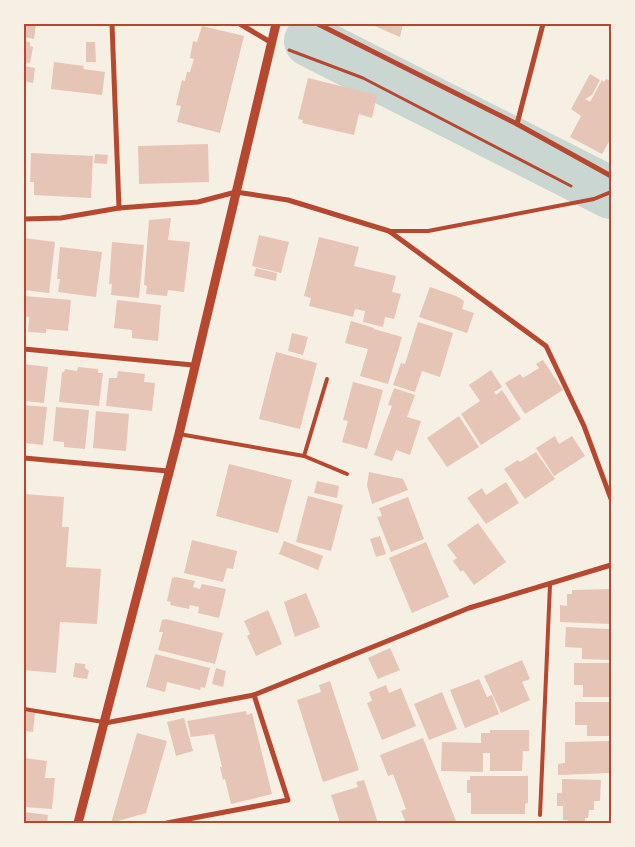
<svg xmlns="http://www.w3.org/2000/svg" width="635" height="847" font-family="Georgia,serif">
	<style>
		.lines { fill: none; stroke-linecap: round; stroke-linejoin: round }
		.river { stroke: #c9d6d2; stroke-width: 52 }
		.building { fill: #e6c5b7 }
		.path { stroke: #b5482f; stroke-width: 3 }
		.service { stroke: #b5482f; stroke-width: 4 }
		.minor { stroke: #b5482f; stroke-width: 5 }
		.tertiary { stroke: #b5482f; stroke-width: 9 }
		.neatline { fill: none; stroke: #b5482f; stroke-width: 2 }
	</style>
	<rect width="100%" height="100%" fill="#f6efe4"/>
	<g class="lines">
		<!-- river -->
		<polyline class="river" points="310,41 611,193"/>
	</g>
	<!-- building -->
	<g class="building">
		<polygon points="24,24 36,24 34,39 24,37"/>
		<polygon points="370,24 403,24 400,37"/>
		<polygon points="202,26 244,36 220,133 177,122 181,106 176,105 182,80 185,81 187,72 190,72 194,59 190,58 193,41 197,42"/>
		<polygon points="24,41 30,42 30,46 33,47 30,63 24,62"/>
		<polygon points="86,42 95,42 96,62 86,62"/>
		<polygon points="54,62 84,66 83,69 105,72 102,95 51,89"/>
		<polygon points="24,66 35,68 33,83 24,81"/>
		<polygon points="590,74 600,80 592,95 585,99 590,102 602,80 604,82 606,79 611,81 611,138 602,154 570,137 581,116 571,109"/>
		<polygon points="308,78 377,95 372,118 359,114 354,135 302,123 303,120 298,119"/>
		<polygon points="208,144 209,182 139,184 138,146"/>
		<polygon points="31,153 93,156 91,198 34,195 34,182 30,182"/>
		<polygon points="95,154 108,155 107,164 94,163"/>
		<polygon points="171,218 168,240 190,242 184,292 168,290 167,296 146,294 147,286 144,285 149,220"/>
		<polygon points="259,235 289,242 281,273 252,266"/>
		<polygon points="319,237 359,247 354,266 396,276 392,292 401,294 394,319 385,317 383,327 363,322 365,311 355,309 353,317 309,306 311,298 304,296"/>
		<polygon points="24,238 55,242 49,293 24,290"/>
		<polygon points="112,242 144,245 139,298 111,295 112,284 109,284"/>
		<polygon points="60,247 102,252 96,297 58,292 60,279 57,279"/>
		<polygon points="256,268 277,273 276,281 254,276"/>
		<polygon points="430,287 456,296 464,301 462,309 474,313 467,333 419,317"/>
		<polygon points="24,296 71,300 68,331 46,329 46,333 28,332 29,317 24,316"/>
		<polygon points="117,300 161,305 158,341 132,338 132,330 114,328"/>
		<polygon points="351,321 374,328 372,334 374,329 402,337 388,384 360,376 368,349 345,343"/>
		<polygon points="418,322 453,333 440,377 422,371 415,392 393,385 401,363 405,364"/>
		<polygon points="292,333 308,337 303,355 288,351"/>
		<polygon points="276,352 317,363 300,429 259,419"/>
		<polygon points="543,360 563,390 525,414 505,383 520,374 523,378 539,368 536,364"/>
		<polygon points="24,364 48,367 44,403 24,401"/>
		<polygon points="78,367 98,369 98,373 103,373 99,406 59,402 62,372 64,372 65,369 77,371"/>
		<polygon points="491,370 502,387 494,392 496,395 502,390 521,419 481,445 461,414 480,401 469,385"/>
		<polygon points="118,371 145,374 144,382 155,383 152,411 106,406 109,378 117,378"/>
		<polygon points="353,382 383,390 367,449 342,442 348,421 343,420"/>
		<polygon points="394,388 415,395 407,417 421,421 410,455 396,450 392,461 374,455 392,406 388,405"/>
		<polygon points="24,405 47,407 43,445 24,443"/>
		<polygon points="56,407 89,410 85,449 64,447 64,442 53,441"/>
		<polygon points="96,411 129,414 126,451 93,448"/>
		<polygon points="459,416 479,447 447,467 427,438"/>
		<polygon points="555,436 559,444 572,436 585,456 554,476 536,448"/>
		<polygon points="536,452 555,479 525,499 504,469 518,460 520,462"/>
		<polygon points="229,464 292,480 278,533 216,516"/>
		<polygon points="369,472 403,479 408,490 372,504 367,485"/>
		<polygon points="317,481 339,486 337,498 314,493"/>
		<polygon points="506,482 519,503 486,524 467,498 482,488 486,495"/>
		<polygon points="24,494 64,497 62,527 69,527 66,567 101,569 97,624 60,622 56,673 24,670"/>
		<polygon points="308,496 343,505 331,551 296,542"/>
		<polygon points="408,497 424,539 391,552 377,517 382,516 379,508"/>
		<polygon points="478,523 506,562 474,585 463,570 461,572 453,561 457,558 447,545"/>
		<polygon points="380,536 386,554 376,557 370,539"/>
		<polygon points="192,540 237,551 233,569 227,568 223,582 184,573"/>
		<polygon points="284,541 323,556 318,570 279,554"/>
		<polygon points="426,542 449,597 412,613 389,558"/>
		<polygon points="176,577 195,581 193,587 200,589 202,584 226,589 219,618 198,613 199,607 190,605 189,609 170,605 171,602 167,601 172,578"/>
		<polygon points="611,589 611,624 560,622 560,605 567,606 567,594 572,594 572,590"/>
		<polygon points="306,593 320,627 295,637 284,602"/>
		<polygon points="268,610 282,644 256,656 247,636 250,634 244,621"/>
		<polygon points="166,619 223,633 215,664 158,650 163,632 159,632 162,620"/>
		<polygon points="566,627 609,629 611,660 582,659 582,648 565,647"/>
		<polygon points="390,648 400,670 378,679 368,658"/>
		<polygon points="155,654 210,668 205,688 201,687 200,690 167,682 165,692 146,687"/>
		<polygon points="522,660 530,679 522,682 530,700 501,713 484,676"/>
		<polygon points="75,663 85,664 85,668 89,671 87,679 73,677"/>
		<polygon points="574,663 611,663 611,697 583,697 583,685 574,685"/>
		<polygon points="216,668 226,671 223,687 212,684"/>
		<polygon points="479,679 487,697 492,695 499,714 465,728 450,690"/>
		<polygon points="330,681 359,770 323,782 297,700 321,692 319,685"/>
		<polygon points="386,685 389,693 401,688 416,726 382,740 367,703 372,701 369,692"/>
		<polygon points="442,692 457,729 429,740 414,704"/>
		<polygon points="575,702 611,702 611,736 587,736 587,725 575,725"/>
		<polygon points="24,711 35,713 33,732 24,731"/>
		<polygon points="246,711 247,715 252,713 272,794 231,804 225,779 223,780 220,767 222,767 214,734 191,737 187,721"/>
		<polygon points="184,718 193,751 176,756 167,722"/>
		<polygon points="490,730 529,730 529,751 523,751 522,771 490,771 490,753 483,753 483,772 441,771 442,742 481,743 481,733 490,733"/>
		<polygon points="137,733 167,741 146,813 111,823"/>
		<polygon points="423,738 456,821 449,823 406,823 401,811 406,809 393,774 388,776 380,755"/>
		<polygon points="610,741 611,773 558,775 558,764 565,763 565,742"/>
		<polygon points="24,758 47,761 45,778 55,778 52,809 24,807"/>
		<polygon points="470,776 528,776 528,803 525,804 525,814 471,814 471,793 467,793 467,780 470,780"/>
		<polygon points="562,779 601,780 600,801 594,801 594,810 589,810 588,818 585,818 585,823 567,823 568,820 563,820 563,806 557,806 557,793 562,793"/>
		<polygon points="364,780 378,823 340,823 331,795 358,787 356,782"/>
		<polygon points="25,812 48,815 47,823 24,823"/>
	</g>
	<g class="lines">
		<!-- path -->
		<polyline class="path" points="289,50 363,78 571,186"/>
		<!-- service -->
		<g class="service">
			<polyline points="389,231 428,231 594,199 611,192"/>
			<polyline points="179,434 304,456 347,474"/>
			<polyline points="304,456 327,379"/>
			<polyline points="24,709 103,722"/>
			<polyline points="540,815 550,585"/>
		</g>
		<!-- minor -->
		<g class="minor">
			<polyline points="112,24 119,208"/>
			<polyline points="240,24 272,43"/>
			<polyline points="318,24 517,124 611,176"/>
			<polyline points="517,124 543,24"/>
			<polyline points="24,219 61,218 119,208 198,202 236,192 288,200 389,231 546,346 584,426 611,499"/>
			<polyline points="24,349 193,365"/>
			<polyline points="24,458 168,471"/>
			<polyline points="105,723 254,695 469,608 611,565"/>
			<polyline points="167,823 288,800 254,695"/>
		</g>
		<!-- tertiary -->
		<polyline class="tertiary" points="78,823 179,434 276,24"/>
	</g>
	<!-- border -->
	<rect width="635" height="847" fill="none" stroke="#f6efe4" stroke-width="50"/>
	<rect x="25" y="25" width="585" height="797" class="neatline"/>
</svg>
